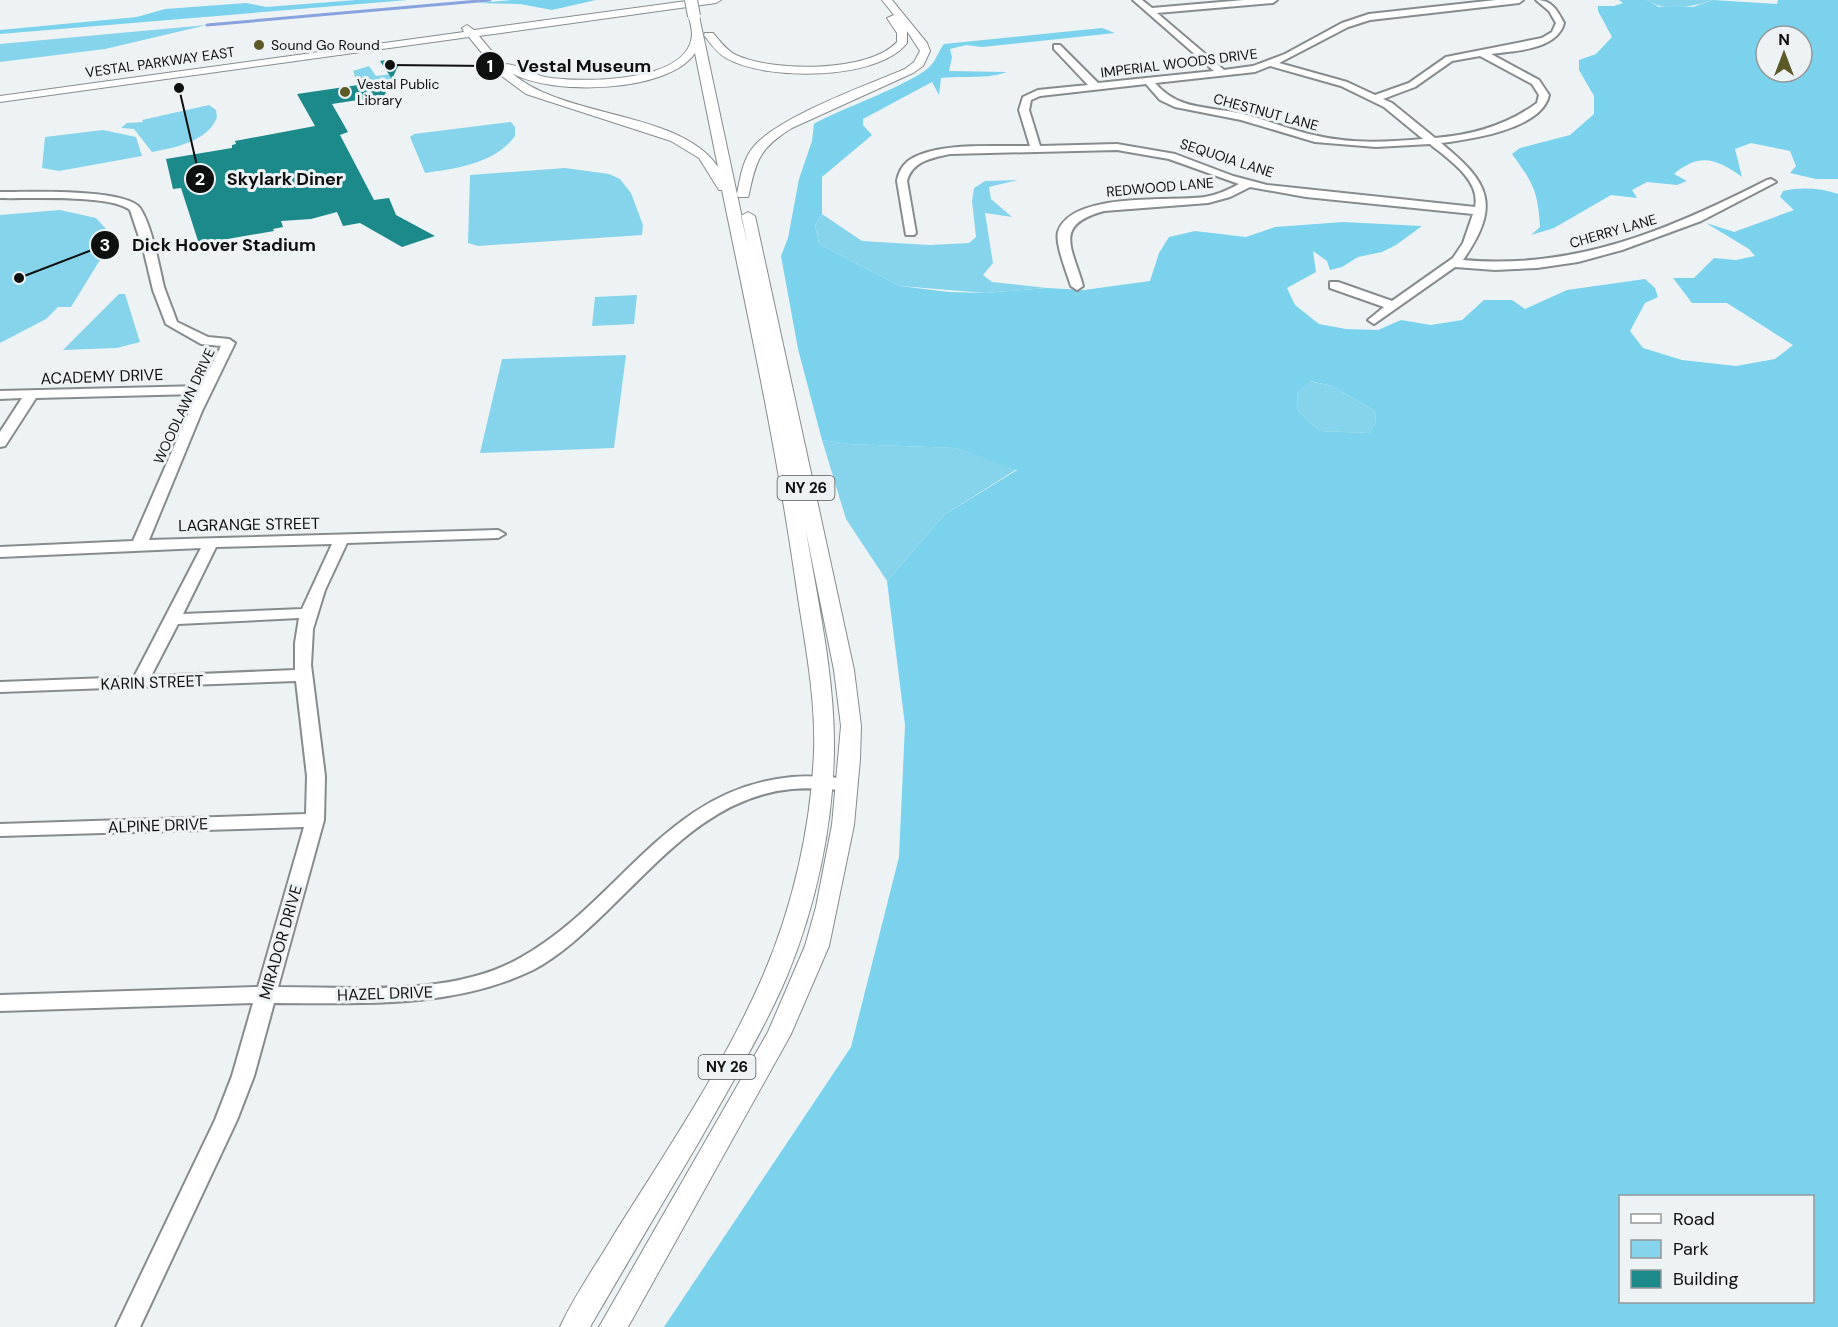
<svg xmlns="http://www.w3.org/2000/svg" width="1838" height="1327" font-family="'DM Sans',sans-serif">
	<style>
		.green { fill: #86d4ec }
		.forest { fill: #7bd2ec; fill-rule: evenodd }
		.lines { fill: none; stroke-linecap: round; stroke-linejoin: round }
		.stream { stroke: #87a3de; stroke-width: 3 }
		.building { fill: #1c898b }
		.minor-casing { stroke: #868c8e; stroke-width: 4 }
		.major-casing { stroke: #868c8e; stroke-width: 2 }
		.minor { fill: #fff; fill-rule: evenodd }
		.major { fill: #fff; fill-rule: evenodd }
		.major-bridge-casing { stroke: #868c8e; stroke-width: 14; stroke-linecap: butt }
		.major-bridge { stroke: #fff; stroke-width: 12 }
		.poi-dot { fill: #5c5926; stroke: #edf3f5; stroke-width: 2 }
		.labels { text-anchor: middle; stroke-width: 6; stroke-linejoin: round; paint-order: stroke }
		.far-poi-label { font-size: 14px; fill: #0e1010; stroke: #edf3f5; text-anchor: start }
		.far-street-label { font-size: 14px; fill: #0e1010; stroke: #edf3f5 }
		.shield { fill: #edf3f5; stroke: #515455; stroke-width: 1.5 }
		.shield-label { font-size: 15px; font-weight: bold; fill: #0e1010 }
		.street-label { font-size: 16px; fill: #0e1010; stroke: #edf3f5 }
		.leader { fill: none; stroke: #0e1010; stroke-width: 2 }
		.callout-dot { fill: #0e1010; stroke: #edf3f5; stroke-width: 2 }
		.mark-label { font-size: 18px; text-anchor: middle; font-weight: bold; fill: #fff }
		.callout-label { font-size: 18px; text-anchor: middle; font-weight: bold; fill: #0e1010; stroke: #edf3f5; stroke-width: 6; stroke-linejoin: round; paint-order: stroke }
	</style>
	<rect width="100%" height="100%" fill="#edf3f5"/>
	<!-- green -->
	<g class="green">
		<path d="M1647 0H1713C1691 7 1667 13 1647 0Z"/>
		<polygon points="207,25 105,49 0,62 0,44"/>
		<polygon points="369,66 376,76 392,74 395,79 358,84 353,71"/>
		<path d="M209 105 216 110 217 117C209 141 174 148 152 152L134 129 121 128 127 123 143 122 142 120Z"/>
		<path d="M511 122 515 127V136C494 164 457 168 425 173L410 137 414 134Z"/>
		<polygon points="103,130 136,137 142,156 59,171 42,168 45,137"/>
		<polygon points="565,168 609,174 620,179 631,193 643,225 642,235 478,246 468,243 470,175"/>
		<polygon points="1018,180 989,187 991,199 1012,217 985,213 993,263 983,275 992,282 1047,288 985,293 900,286 819,244 815,225 822,214 862,241 930,245 969,243 976,237 972,201 974,188 985,181"/>
		<polygon points="60,210 96,218 107,230 105,240 113,239 71,307 58,307 46,319 0,343 0,215"/>
		<polygon points="119,294 125,294 140,342 117,348 63,350"/>
		<polygon points="637,295 634,324 592,326 595,297"/>
		<polygon points="626,355 614,448 480,453 502,359"/>
		<polygon points="1309,381 1332,386 1375,411 1376,422 1369,433 1320,431 1298,411 1297,393"/>
		<polygon points="822,440 849,444 955,448 1017,469 944,515 887,581 846,519"/>
	</g>
	<!-- forest -->
	<g class="forest">
		<polygon points="356,0 408,0 0,34 0,30 137,17 165,9 246,3 266,7"/>
		<polygon points="512,0 596,0 552,10 520,4 477,3"/>
		<path d="M1619 0H1647L1659 7H1693L1713 0 1777 4 1778 0H1838V179H1816L1790 173 1796 166 1790 151 1751 143 1735 149 1742 177C1717 159 1700 152 1674 174L1687 181 1677 185 1647 182 1632 190 1637 198 1611 195 1554 228 1531 235 1540 227C1538 191 1533 183 1512 154L1520 148 1570 135 1594 114V96L1579 70V60L1596 54 1612 37 1598 11V6H1614L1623 3ZM1766 36H1802V72H1766Z"/>
		<path d="M1102 28 1115 33 982 47 966 45 950 49 952 57 949 71 1007 72C984 80 964 75 941 78L939 95 932 82 863 119V125L872 135 822 177V214L815 225 819 244 900 286 949 292 985 293 1047 288 1084 290 1150 281 1159 253 1169 237 1195 231 1246 237 1275 227 1343 222 1422 226 1396 245 1382 252 1358 257 1342 267 1330 270 1327 261 1313 251 1316 272 1287 288 1295 305 1319 324 1346 329 1378 330 1401 320 1431 325 1462 320 1484 300H1512L1525 309 1567 290 1645 279 1655 288 1658 297 1645 303 1630 331 1643 348 1682 360 1736 366 1775 359 1793 345 1727 303H1692L1673 278H1694L1714 258 1736 260 1755 256 1749 249 1706 223 1734 232 1794 210 1780 197 1783 191C1803 187 1819 188 1838 194V1327H664L851 1047 899 857 905 725 887 581 944 515 1017 470 955 448 849 444 822 440 798 349 781 256 788 238 799 179 812 141 814 124C839 109 919 82 932 64 937 58 939 50 944 44ZM1310 381 1332 386 1375 411 1376 422 1369 433 1320 431 1298 411 1297 393ZM1620 1196H1812V1302H1620Z"/>
	</g>
	<g class="lines">
		<!-- stream -->
		<polyline class="stream" points="207,25 490,0"/>
	</g>
	<!-- building -->
	<g class="building">
		<polygon points="393,59 398,66 392,79 380,61"/>
		<polygon points="392,80 384,96 332,104 348,132 340,135 374,200 389,198 396,215 435,236 402,247 360,223 343,226 337,212 311,219 281,221 283,227 273,229 274,231 199,244 181,188 173,189 166,159 232,148 232,145 236,144 235,141 315,126 297,94"/>
	</g>
	<g class="lines">
		<defs>
			<g id="minor">
				<path d="M1133 0H1142L1152 8 1244 0H1277L1273 3 1157 13 1224 70 1253 66 1285 54 1342 23 1369 14 1496 0H1523L1519 3 1370 20 1348 27 1279 63 1347 82 1375 95 1409 83 1446 57 1542 38 1552 32 1556 23 1549 11 1536 0C1552 0 1557 10 1564 23 1557 50 1514 51 1491 54L1539 80 1549 95C1542 129 1471 139 1441 143 1490 183 1501 205 1463 260 1575 270 1669 230 1767 180L1771 179 1776 182 1701 221 1622 250 1578 262 1537 268 1495 270 1455 267 1374 324 1368 320 1384 307 1330 288V282H1338L1392 301 1453 258 1463 243 1473 214 1306 197 1250 187 1230 197 1208 203 1104 211C1053 225 1072 247 1083 286L1077 290 1071 286C1067 273 1055 244 1058 232 1071 191 1171 202 1205 197 1217 195 1228 190 1239 184L1169 159 1117 150 950 154C932 158 912 161 907 181L916 233 914 235H906L897 181C898 174 902 166 908 161 935 141 998 147 1030 146L1019 110 1023 97 1038 90 1088 85 1054 49V45H1060L1098 83 1214 71ZM1480 56 1532 84 1539 95 1537 103C1507 125 1472 135 1435 138L1392 103 1383 99 1415 87 1452 61ZM1270 66 1341 86 1384 107 1423 139C1389 142 1352 144 1318 136 1292 131 1268 120 1243 114 1209 106 1179 111 1155 83L1255 72ZM1146 84 1160 100 1175 107 1241 120 1315 142 1376 147 1430 144C1448 159 1481 180 1475 207L1267 185 1233 176 1175 154 1117 144 1040 146 1029 110 1031 100 1040 96Z"/>
				<path d="M0 192C26 192 126 188 140 208 152 226 159 266 164 287 168 299 173 310 177 322L208 337 229 339 235 343 202 411 149 540 498 530 505 534 498 538 347 543 325 590 313 629 311 665 325 776 324 820 278 987C354 987 452 997 520 958 620 903 665 789 792 777 810 775 829 778 847 778L853 780 856 784 853 788 847 790C829 790 810 787 792 789 713 796 661 859 607 911 585 932 560 956 533 970 452 1009 361 1003 274 1003L254 1076 237 1120 140 1327H116L215 1120 232 1076 253 1003 0 1011V995L258 987 304 827 0 836V824L306 814 307 776 296 681 0 692V682L134 677 201 548 0 557V547L133 541 197 394 36 398 5 446 0 447V432L22 398 0 399V391L201 386 221 346 201 344 166 324 153 290 144 252 130 210C110 194 28 199 0 198ZM332 544 302 609 183 614 216 547ZM299 618 295 643V670L151 676 178 624Z"/>
			</g>
			<g id="major">
				<path d="M694 0H721L716 3 479 36 503 65C511 61 534 75 545 77 579 83 690 84 692 34 692 29 690 22 689 16L694 13 699 16 748 246 741 216 748 212 755 216 854 670 861 726 860 759 854 825 829 946 791 1034 628 1327H599L768 1032 805 946 816 907 832 825 841 726 834 670 806 531C818 603 835 677 834 751 833 826 816 906 787 976 763 1032 730 1086 700 1140 663 1202 626 1265 590 1327H560C575 1294 597 1264 615 1233 667 1150 724 1066 763 976 793 906 811 827 814 752 816 695 804 640 796 584 777 451 749 321 722 190H719L699 158 671 141 526 94 499 74 469 37 0 102V96L464 32 462 28 467 25 474 30ZM695 53 718 167C680 110 563 119 512 73 550 96 669 93 695 53Z"/>
				<path d="M882 0H892L927 43 930 51 923 66 913 73 792 128C761 147 756 159 749 194L748 197H738L737 194C740 179 742 163 751 150 772 119 867 85 905 69L914 62 920 51 907 31V43C878 81 765 81 726 58 717 53 710 43 704 35L705 33H713C720 41 726 50 736 55 772 72 869 73 897 42V33L887 18 894 15Z"/>
			</g>
		</defs>
		<!-- minor casing -->
		<use href="#minor" class="minor-casing"/>
		<!-- major casing -->
		<use href="#major" class="major-casing"/>
		<!-- minor -->
		<use href="#minor" class="minor"/>
		<!-- major -->
		<use href="#major" class="major"/>
		<defs>
			<polyline id="major-bridge" points="691,0 694,16"/>
		</defs>
		<!-- major-bridge casing -->
		<use href="#major-bridge" class="major-bridge-casing"/>
		<!-- major-bridge -->
		<use href="#major-bridge" class="major-bridge"/>
	</g>
	<!-- markers -->
	<g class="poi-dot">
		<circle cx="259" cy="45" r="6"/>
		<circle cx="345" cy="92" r="6"/>
	</g>
	<g class="labels">
		<!-- far-poi labels -->
		<g class="far-poi-label">
			<text x="271" y="50">Sound Go Round</text>
			<text x="357" y="89">Vestal Public<tspan x="357" dy="16">Library</tspan></text>
		</g>
		<!-- far-street labels -->
		<g class="far-street-label">
			<text transform="translate(160 62) rotate(-8)" y="5">VESTAL PARKWAY EAST</text>
			<text transform="translate(1179 63) rotate(-7)" y="5">IMPERIAL WOODS DRIVE</text>
			<text transform="translate(1266 112) rotate(15)" y="5">CHESTNUT LANE</text>
			<text transform="translate(1227 158) rotate(18)" y="5">SEQUOIA LANE</text>
			<text transform="translate(1160 187) rotate(-5)" y="5">REDWOOD LANE</text>
			<text transform="translate(1613 231) rotate(-16)" y="5">CHERRY LANE</text>
			<text transform="translate(184 406) rotate(-65)" y="5">WOODLAWN DRIVE</text>
		</g>
		<!-- shield labels -->
		<g class="shield">
			<rect x="777.5" y="476" width="57" height="24" rx="4.5"/>
			<rect x="698.5" y="1055" width="57" height="24" rx="4.5"/>
		</g>
		<g class="shield-label">
			<text x="806" y="493">NY 26</text>
			<text x="727" y="1072">NY 26</text>
		</g>
		<!-- street labels -->
		<g class="street-label">
			<text transform="translate(102 376) rotate(-2)" y="6">ACADEMY DRIVE</text>
			<text transform="translate(249 524) rotate(-1)" y="6">LAGRANGE STREET</text>
			<text transform="translate(152 682) rotate(-2)" y="6">KARIN STREET</text>
			<text transform="translate(158 825) rotate(-2)" y="6">ALPINE DRIVE</text>
			<text transform="translate(280 942) rotate(-74)" y="6">MIRADOR DRIVE</text>
			<text transform="translate(385 993) rotate(-2)" y="6">HAZEL DRIVE</text>
		</g>
	</g>
	<!-- callouts -->
	<path class="leader" d="M390 65L490 66M179 88L200 179M19 278L105 245"/>
	<g class="callout-dot">
		<circle cx="390" cy="65" r="6"/>
		<circle cx="179" cy="88" r="6"/>
		<circle cx="19" cy="278" r="6"/>
		<circle cx="490" cy="66" r="15"/>
		<circle cx="200" cy="179" r="15"/>
		<circle cx="105" cy="245" r="15"/>
	</g>
	<g class="mark-label">
		<text x="490" y="72">1</text>
		<text x="200" y="185">2</text>
		<text x="105" y="251">3</text>
	</g>
	<g class="callout-label">
		<text x="584" y="72">Vestal Museum</text>
		<text x="285" y="185">Skylark Diner</text>
		<text x="224" y="251">Dick Hoover Stadium</text>
	</g>
	<!-- legend -->
	<rect x="1619" y="1195" width="195" height="108" fill="#edf3f5" stroke="#949899" stroke-width="1.5"/>
	<rect x="1631" y="1214" width="30" height="9" fill="#ffffff" stroke="#949899" stroke-width="1.5"/>
	<text x="1673" y="1225" font-size="18" fill="#0e1010">Road</text>
	<rect x="1631" y="1240" width="30" height="18" fill="#86d4ec" stroke="#949899" stroke-width="1.5"/>
	<text x="1673" y="1255" font-size="18" fill="#0e1010">Park</text>
	<rect x="1631" y="1270" width="30" height="18" fill="#1c898b" stroke="#949899" stroke-width="1.5"/>
	<text x="1673" y="1285" font-size="18" fill="#0e1010">Building</text>
	<!-- north arrow -->
	<g transform="translate(1784 54)"><circle r="28" fill="#edf3f5" stroke="#949899" stroke-width="1.5"/>
	<path d="M0-4.5L10 22L0 15L-10 22Z" fill="#5c5926"/>
	<text y="-9" font-size="16" font-weight="bold" text-anchor="middle" fill="#0e1010">N</text>
	</g>
</svg>
